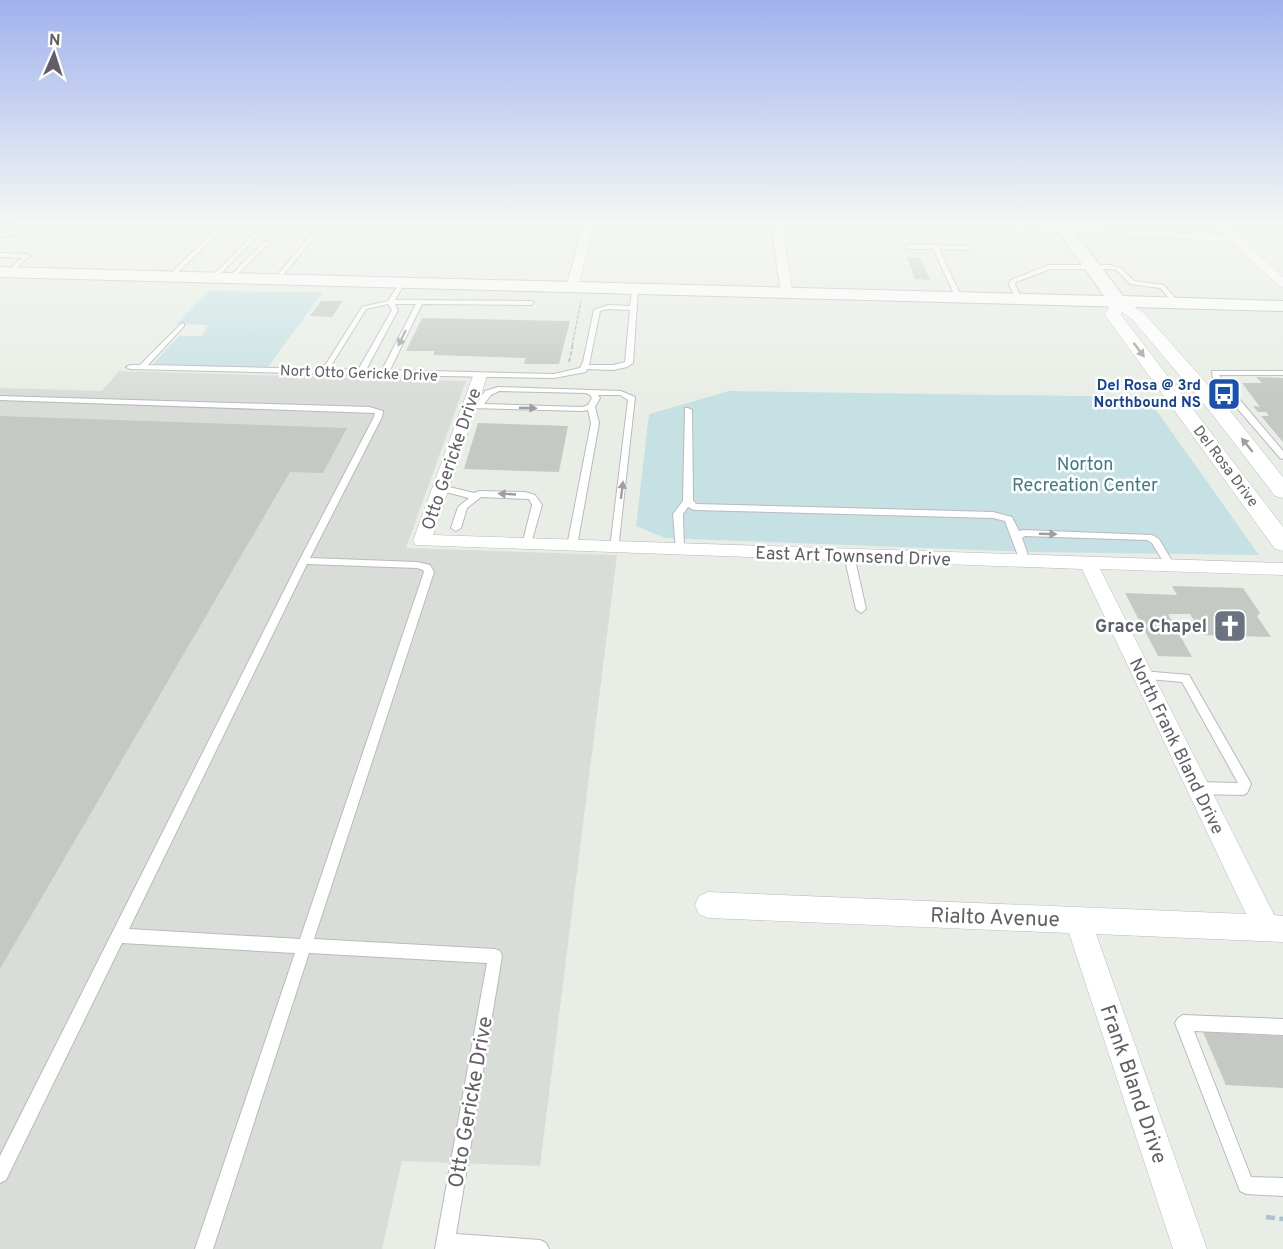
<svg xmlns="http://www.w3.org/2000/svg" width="1283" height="1249" font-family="Overpass,sans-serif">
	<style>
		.industrial { fill: #d9ddd8 }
		.green { fill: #c6e1e3 }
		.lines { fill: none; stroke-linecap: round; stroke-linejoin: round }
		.stream { stroke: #d4aff6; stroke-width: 3 }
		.building { fill: #c4cac3 }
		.service-casing { stroke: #bcb8be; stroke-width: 2 }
		.minor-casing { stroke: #bcb8be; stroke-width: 1 }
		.tertiary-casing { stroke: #bcb8be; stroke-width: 1 }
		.secondary-casing { stroke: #bcb8be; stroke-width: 2 }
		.path-far2 { stroke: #a9c3d1; stroke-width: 1.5; stroke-dasharray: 4 1.5; stroke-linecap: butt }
		.path-far1 { stroke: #a9c3d1; stroke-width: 2; stroke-dasharray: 4.5 2; stroke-linecap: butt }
		.path { stroke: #a9c3d1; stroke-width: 4.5; stroke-dasharray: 9 4.5; stroke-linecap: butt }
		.service { fill: #fff; fill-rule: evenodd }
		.minor { fill: #fff; fill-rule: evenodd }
		.tertiary { fill: #fff; fill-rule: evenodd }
		.secondary { fill: #fff; fill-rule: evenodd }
		.oneway { fill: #a19ea3 }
		.labels { text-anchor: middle; stroke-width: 5; stroke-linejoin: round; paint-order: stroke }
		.far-street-label { font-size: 15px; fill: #625e65; stroke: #fff }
		.far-transit-label { font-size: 15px; font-weight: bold; fill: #164399; stroke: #fff; text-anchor: end }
		.street-label { font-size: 18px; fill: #625e65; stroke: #fff }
		.park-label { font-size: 18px; fill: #3f7a82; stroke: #fff }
		.worship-label { font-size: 18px; font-weight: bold; fill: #5b616d; stroke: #fff; text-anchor: end }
		.near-street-label { font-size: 21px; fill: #625e65; stroke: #fff }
	</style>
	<rect width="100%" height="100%" fill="#e8eee6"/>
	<!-- industrial -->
	<polygon class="industrial" points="119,371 466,381 406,548 617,555 540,1166 402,1161 382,1249 0,1249 0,388 102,391"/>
	<!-- green -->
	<g class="green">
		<polygon points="209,291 323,292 267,368 153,364 179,336 202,336 208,325 176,324"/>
		<polygon points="729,391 1147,397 1259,555 1034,552 665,538 636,526 649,414"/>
	</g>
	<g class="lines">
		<!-- stream -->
		<polyline class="stream" points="0,226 17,222"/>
	</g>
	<!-- building -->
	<g class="building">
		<polygon points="907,257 920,258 930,280 915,279"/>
		<polygon points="321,301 343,301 332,317 310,316"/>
		<polygon points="422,318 570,321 559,364 524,364 526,358 434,355 434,351 406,351"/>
		<polygon points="1256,377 1283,378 1283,442 1261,416 1269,416 1266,412 1258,412 1253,406 1260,407 1242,383 1262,383"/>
		<polygon points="0,416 347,428 323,473 290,472 0,969"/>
		<polygon points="478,423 568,426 559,472 464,469"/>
		<polygon points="1172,586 1243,588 1260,613 1257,616 1271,637 1203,635 1190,614 1168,614 1192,657 1158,656 1125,593 1177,595"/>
		<polygon points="1203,1032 1283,1036 1283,1088 1226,1085"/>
	</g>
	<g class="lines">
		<defs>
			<g id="service">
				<polygon points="223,222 230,222 172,278 168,278 168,276"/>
				<polygon points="277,222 283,222 278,228 258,236 215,279 211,279 211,277 254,234 274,226"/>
				<polygon points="321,223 326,224 278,281 274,281 274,279"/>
				<polygon points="44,225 47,227 47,234 43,234 41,229 0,237 0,233"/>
				<polygon points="265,241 270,242 233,279 229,279 229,277"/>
				<polygon points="935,245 970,246 973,248 970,250 939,249 962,298 961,299 956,298 933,249 907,249 904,247 907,245"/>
				<polygon points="0,253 27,254 30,256 9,274 6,272 7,271 22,258 0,257"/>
				<polygon points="1049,265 1110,265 1121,268 1134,281 1164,285 1179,303 1174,304 1160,288 1130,284 1117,270 1110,269 1050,269 1016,282 1015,285 1022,299 1017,300 1009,285 1011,280"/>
				<path d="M402 281 405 283 395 300 531 301 534 303 531 305 422 304 390 370 554 374 580 368 583 362 594 310 608 305 630 306 632 290 635 288 638 290 633 363 627 367 613 370 587 369 586 372 554 378 387 375 384 376 381 375 130 369 126 367 130 365H140L182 323 184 324V326L148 365 320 369 326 364 362 307 388 301 400 282ZM388 304 392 310 358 370 329 369 366 309ZM395 304H416L382 370H366L398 310ZM608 309 630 310 625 362 613 365H589L600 311Z"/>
				<polygon points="1212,371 1283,371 1283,375 1219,375 1283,451 1283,459 1280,458 1213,380"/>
				<path d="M498 387 621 391 635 397 618 550H612L610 548 628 400 620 395H598L600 398 595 407 599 423 577 546 572 549 567 546 591 423 588 410 582 411 469 408 465 406 469 404H477L485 391ZM499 391 586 393 590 395 592 398 588 405 582 407 484 404 491 395Z"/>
				<path d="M0 396 369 407 383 411 382 417 310 558 417 562 430 565 434 572 314 939 495 949 500 951 502 956 456 1234 540 1240 546 1243 549 1249H435L487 963 309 953 213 1249H195L295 953 122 943 6 1180 0 1183V1156L299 561 374 417 375 413 0 400ZM307 564 417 568 423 570 424 572 300 939 129 929Z"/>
				<polygon points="685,408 688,408 692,410 693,500 696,504 993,512 1012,517 1019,531 1023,530 1152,535 1159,539 1175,566 1173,568 1167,568 1152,543 1147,540 1025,536 1022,538 1030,561 1025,564 1020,561 1005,521 993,518 694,510 688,507 683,514 684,550 679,553 676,552 673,514 683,501"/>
				<polygon points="441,485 474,493 479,491 525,492 535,495 542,505 530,547 527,548 522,545 532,505 529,499 481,497 467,508 461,528 456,531 451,528 458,507 469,498 438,490 437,488"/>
				<polygon points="849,552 854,555 866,609 861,613 856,609 844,555"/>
				<polygon points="1142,671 1189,675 1249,780 1251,784 1247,793 1243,795 1198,794 1194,792 1192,788 1194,784 1198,782 1238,783 1182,682 1138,678 1136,675 1138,672"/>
				<polygon points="1183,1015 1283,1019 1283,1035 1194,1031 1251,1177 1283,1178 1283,1196 1246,1194 1240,1191 1175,1023 1178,1018"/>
			</g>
			<g id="minor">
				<polygon points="584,222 594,222 578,288 572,292 566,288"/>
				<polygon points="771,222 781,222 793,294 787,298 781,294"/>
				<polygon points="814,222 1064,226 1225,235 1212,222 1224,222 1283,277 1283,287 1279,286 1232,242 1064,232 819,225"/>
				<polygon points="480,372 487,376 433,535 1283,563 1283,575 1100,569 1274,915 1283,916 1283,942 1096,934 1207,1249 1173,1249 1069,933 708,918 699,914 695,905 699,896 708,892 1246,914 1082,569 416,545 413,541 473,376"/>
			</g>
			<polygon id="tertiary" points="1118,297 1144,313 1223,402 1283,477 1283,498 1275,496 1209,410 1132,319 1122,312 1121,315 1283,527 1283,551 1275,549 1105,315 1112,299"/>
			<polygon id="secondary" points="1052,222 1067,222 1123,296 1283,301 1283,311 0,277 0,267 1104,296"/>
		</defs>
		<!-- service casing -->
		<use href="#service" class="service-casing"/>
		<!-- minor casing -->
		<use href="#minor" class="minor-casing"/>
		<!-- tertiary casing -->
		<use href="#tertiary" class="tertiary-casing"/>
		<!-- secondary casing -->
		<use href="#secondary" class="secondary-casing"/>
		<!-- path-far2 -->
		<polyline class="path-far2" points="572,346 581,301"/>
		<!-- path-far1 -->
		<polyline class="path-far1" points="569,362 573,344"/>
		<!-- path -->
		<polyline class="path" points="1266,1217 1283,1219"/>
		<!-- service -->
		<use href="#service" class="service"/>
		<!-- minor -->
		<use href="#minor" class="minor"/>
		<!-- tertiary -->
		<use href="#tertiary" class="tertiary"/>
		<!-- secondary -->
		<use href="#secondary" class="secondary"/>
	</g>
	<!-- one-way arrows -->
	<defs><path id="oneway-solid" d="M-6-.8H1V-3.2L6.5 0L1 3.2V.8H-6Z" transform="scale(1.5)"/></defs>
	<g class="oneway">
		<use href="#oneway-solid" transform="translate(402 338) rotate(116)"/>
		<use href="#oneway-solid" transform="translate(1139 350) rotate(53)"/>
		<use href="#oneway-solid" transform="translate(528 408) rotate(2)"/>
		<use href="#oneway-solid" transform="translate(1247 445) rotate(-129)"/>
		<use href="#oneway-solid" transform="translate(622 490) rotate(-83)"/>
		<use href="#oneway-solid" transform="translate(507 494) rotate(-177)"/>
		<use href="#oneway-solid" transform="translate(1048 534) rotate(2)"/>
	</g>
	<!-- sky -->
	<linearGradient id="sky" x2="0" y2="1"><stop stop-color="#a0b2ee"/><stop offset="0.56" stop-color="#f5f7f4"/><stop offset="1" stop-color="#f5f7f4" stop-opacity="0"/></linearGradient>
	<rect width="1283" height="397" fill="url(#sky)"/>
	<!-- icons -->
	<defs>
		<symbol id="bus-square" viewBox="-11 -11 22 22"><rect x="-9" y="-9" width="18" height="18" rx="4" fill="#1a4fb4" stroke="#fff"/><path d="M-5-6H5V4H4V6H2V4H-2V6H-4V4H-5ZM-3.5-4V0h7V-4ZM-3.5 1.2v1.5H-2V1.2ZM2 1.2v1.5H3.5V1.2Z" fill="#fff"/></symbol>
		<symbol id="church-square" viewBox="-11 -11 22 22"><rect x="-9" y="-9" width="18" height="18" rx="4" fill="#6b7280" stroke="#fff"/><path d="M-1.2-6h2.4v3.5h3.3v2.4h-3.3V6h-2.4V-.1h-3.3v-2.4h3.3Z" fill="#fff"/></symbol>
	</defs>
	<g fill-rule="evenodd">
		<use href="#bus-square" x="1205" y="375" width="38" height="38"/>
		<use href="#church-square" x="1211" y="607" width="38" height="38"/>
	</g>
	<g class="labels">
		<!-- far-street labels -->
		<g class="far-street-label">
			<text transform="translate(359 373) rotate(2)" y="5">Nort Otto Gericke Drive</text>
			<text transform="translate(1226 466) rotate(53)" y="5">Del Rosa Drive</text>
		</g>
		<!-- far-transit labels -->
		<g class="far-transit-label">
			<text x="1201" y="390">Del Rosa @ 3rd<tspan x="1201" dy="17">Northbound NS</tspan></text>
		</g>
		<!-- street labels -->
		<g class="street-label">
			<text transform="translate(451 459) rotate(-71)" y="6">Otto Gericke Drive</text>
			<text transform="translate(853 556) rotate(2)" y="6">East Art Townsend Drive</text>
			<text transform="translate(1177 746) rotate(64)" y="6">North Frank Bland Drive</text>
		</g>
		<!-- park labels -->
		<g class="park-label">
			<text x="1085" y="470">Norton<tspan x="1085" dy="21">Recreation Center</tspan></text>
		</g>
		<!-- worship labels -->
		<g class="worship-label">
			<text x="1207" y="632">Grace Chapel</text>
		</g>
		<!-- near-street labels -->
		<g class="near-street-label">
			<text transform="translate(995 917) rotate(2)" y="7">Rialto Avenue</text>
			<text transform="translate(1134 1084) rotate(71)" y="7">Frank Bland Drive</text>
			<text transform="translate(470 1102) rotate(-80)" y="7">Otto Gericke Drive</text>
		</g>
	</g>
	<!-- north arrow -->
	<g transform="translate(54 54) rotate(3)" stroke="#ffffff" stroke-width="4.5" paint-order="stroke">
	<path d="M0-4.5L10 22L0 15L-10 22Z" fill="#625e65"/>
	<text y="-9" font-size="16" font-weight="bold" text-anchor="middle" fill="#625e65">N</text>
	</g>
</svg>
